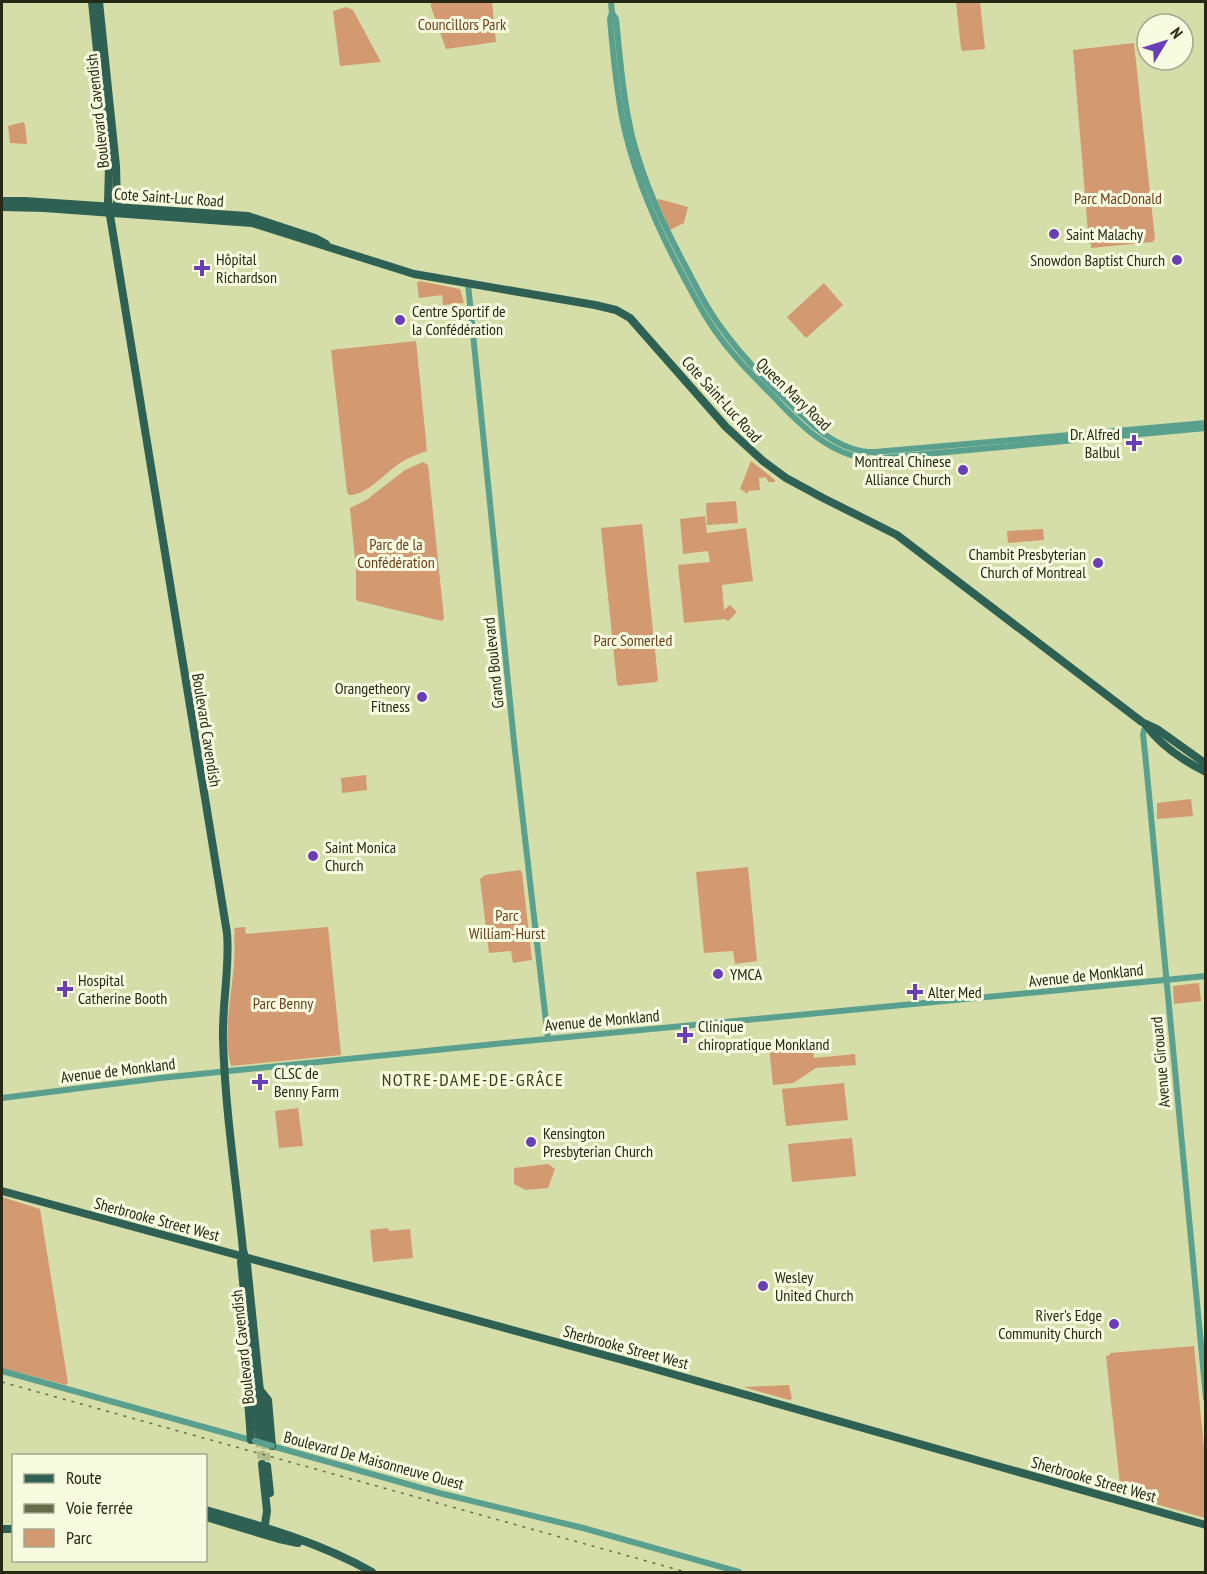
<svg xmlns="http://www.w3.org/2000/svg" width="1207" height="1574" font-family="'PT Sans Narrow',sans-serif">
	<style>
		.green { fill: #d39971 }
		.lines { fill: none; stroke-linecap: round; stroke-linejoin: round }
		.major-tunnel { stroke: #b2ba8a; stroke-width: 8; stroke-dasharray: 8 4; stroke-linecap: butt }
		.minor { stroke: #5aa08e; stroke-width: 6 }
		.major { stroke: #2f6054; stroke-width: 8 }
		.rail { stroke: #666c4a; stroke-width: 1.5; stroke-dasharray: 3 6; stroke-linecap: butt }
		.minor-bridge { stroke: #5aa08e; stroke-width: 6 }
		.poi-dot { fill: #693eb6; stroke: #f7fce1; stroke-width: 2 }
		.labels { text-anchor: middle; stroke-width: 6; stroke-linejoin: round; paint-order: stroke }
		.park-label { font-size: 16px; fill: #6d3d18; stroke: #f7fce1 }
		.street-label { font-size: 16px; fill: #252813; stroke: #f7fce1 }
		.poi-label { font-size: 16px; fill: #252813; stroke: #f7fce1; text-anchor: start }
		.neighbourhood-label { font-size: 18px; letter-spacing: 1.5px; fill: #3a3f0d; stroke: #f7fce1 }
	</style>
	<rect width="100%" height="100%" fill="#d5dea8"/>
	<!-- green -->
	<g class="green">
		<polygon points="431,2 492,2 496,42 446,49 431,7"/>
		<polygon points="956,2 980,2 985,49 963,51 961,49"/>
		<polygon points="346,7 353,10 381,62 340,66 333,11"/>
		<polygon points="1134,43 1155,239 1152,242 1091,248 1091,244 1089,244 1073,50"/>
		<polygon points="23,122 25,125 27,144 10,143 8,126"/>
		<polygon points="659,199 688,207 684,223 670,230 657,200"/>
		<polygon points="420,281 460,289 464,303 443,305 442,295 419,298 417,283"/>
		<polygon points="824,283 843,305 806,338 787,317"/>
		<path d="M416 341 427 451C418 454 409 457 400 463 385 473 366 496 349 495L347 492 331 350Z"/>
		<polygon points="751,461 775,480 775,482 768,482 766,477 759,478 760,490 748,491 748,494 740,489"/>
		<polygon points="423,462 428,465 444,618 442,621 358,601 356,599 356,570 350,508 370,498 370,497 405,470"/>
		<polygon points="736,501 738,523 707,525 706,503"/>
		<polygon points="705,516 707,533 746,528 753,581 722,585 724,610 730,605 737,612 728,621 725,619 684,623 678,565 710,562 708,551 683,554 680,519"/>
		<polygon points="642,524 658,680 656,682 619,686 617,684 601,528"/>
		<polygon points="1043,529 1044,540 1008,543 1007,531"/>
		<polygon points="366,775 367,790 342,793 341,778"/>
		<polygon points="1191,799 1193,816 1157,819 1157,803"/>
		<polygon points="748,867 757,961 735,964 733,951 704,953 696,872"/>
		<polygon points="520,870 522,872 532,960 513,963 511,951 489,953 480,879 485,875"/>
		<path d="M245 927 246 934 328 927 341 1055 231 1066C220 1026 238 976 234 935L235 934 234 928Z"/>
		<polygon points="1199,983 1201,1001 1174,1004 1173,986"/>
		<polygon points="812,1042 814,1058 855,1054 856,1065 816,1068 793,1083 773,1085 769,1047"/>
		<polygon points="844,1083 848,1120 786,1126 782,1089"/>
		<polygon points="298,1108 303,1146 279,1148 275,1111"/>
		<polygon points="852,1138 856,1176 792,1182 788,1144"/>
		<polygon points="548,1164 555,1169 548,1188 526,1190 514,1184 514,1168"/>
		<polygon points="2,1197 40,1209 68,1383 66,1385 2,1368"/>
		<polygon points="387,1228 390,1231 410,1229 413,1258 373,1262 370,1230"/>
		<polygon points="1194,1346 1205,1458 1205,1518 1121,1494 1106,1356 1110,1355 1110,1353"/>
		<polygon points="789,1385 792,1399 789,1400 743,1387"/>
	</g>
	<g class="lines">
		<!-- major-tunnel -->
		<g class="major-tunnel">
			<polyline points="259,1439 262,1464"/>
			<polyline points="265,1441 267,1466"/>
		</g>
		<!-- minor -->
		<g class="minor">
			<path d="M611 2 612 13 610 19C613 53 616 88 623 122 634 175 655 223 680 270 691 290 701 311 714 329 731 354 753 376 774 397 800 425 831 456 871 459L1206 428"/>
			<path d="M612 13 616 19C620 58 623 98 632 136 644 184 665 228 688 271 698 290 707 309 720 326 739 353 763 378 787 401 811 425 840 453 875 452L1206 423"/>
			<polyline points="468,284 514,742 548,1039"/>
			<polyline points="1146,724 1143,734 1146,763 1206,1398"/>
			<polyline points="2,1098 160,1078 495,1044 1206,976"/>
			<polyline points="2,1371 254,1441"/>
			<polyline points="272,1446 439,1493 583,1528 739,1572"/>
		</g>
		<!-- major -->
		<g class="major">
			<path d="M92 2 109 166 108 203 227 933C230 968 222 1003 223 1039 225 1109 236 1180 243 1250L247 1264 265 1441"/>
			<polyline points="99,2 116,166 117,203 114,210"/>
			<polyline points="2,201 25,201 248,216 315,238 326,244"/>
			<polyline points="2,207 44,208 252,223 414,274 595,305 616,310 630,318 726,427 763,461 786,478 823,498 897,535 1142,722 1157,729 1206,764"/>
			<path d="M1146 725C1160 745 1184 761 1206 772"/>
			<polyline points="2,1191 630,1362 1206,1525"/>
			<polyline points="243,1252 241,1262 259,1439"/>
			<polyline points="260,1390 268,1400 272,1446"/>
			<polyline points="251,1440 248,1400 254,1391"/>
			<polyline points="262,1464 267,1511 264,1531"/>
			<polyline points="267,1466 270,1493"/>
			<path d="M206 1510C262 1526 321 1543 372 1572"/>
			<polyline points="206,1517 279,1539 298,1543"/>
			<polyline points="2,1529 14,1529"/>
		</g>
		<!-- rail -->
		<polyline class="rail" points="2,1382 686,1572"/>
		<!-- minor-bridge -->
		<polyline class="minor-bridge" points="255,1441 272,1446"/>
	</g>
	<!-- markers -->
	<g class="poi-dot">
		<circle cx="1054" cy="234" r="6"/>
		<circle cx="1177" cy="260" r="6"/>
		<path d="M199 259h6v6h6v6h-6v6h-6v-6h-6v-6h6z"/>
		<circle cx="400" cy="320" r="6"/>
		<path d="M1131 434h6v6h6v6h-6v6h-6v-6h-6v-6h6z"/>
		<circle cx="963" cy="470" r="6"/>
		<circle cx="1098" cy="563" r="6"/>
		<circle cx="422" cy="697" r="6"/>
		<circle cx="313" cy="856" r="6"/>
		<circle cx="718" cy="974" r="6"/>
		<path d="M62 980h6v6h6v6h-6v6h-6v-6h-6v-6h6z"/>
		<path d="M912 983h6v6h6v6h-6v6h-6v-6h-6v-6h6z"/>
		<path d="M682 1026h6v6h6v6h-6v6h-6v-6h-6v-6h6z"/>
		<path d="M257 1073h6v6h6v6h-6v6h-6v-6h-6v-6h6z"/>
		<circle cx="531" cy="1142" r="6"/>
		<circle cx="763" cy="1286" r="6"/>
		<circle cx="1114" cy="1324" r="6"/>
	</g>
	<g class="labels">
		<!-- park labels -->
		<g class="park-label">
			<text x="462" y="30">Councillors Park</text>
			<text x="1118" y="204">Parc MacDonald</text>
			<text x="396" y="550">Parc de la<tspan x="396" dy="18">Confédération</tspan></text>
			<text x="633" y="646">Parc Somerled</text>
			<text x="507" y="921">Parc<tspan x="507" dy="18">William-Hurst</tspan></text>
			<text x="283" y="1009">Parc Benny</text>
		</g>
		<!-- street labels -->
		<g class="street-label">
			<text transform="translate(97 111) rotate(-96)" y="6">Boulevard Cavendish</text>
			<text transform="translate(169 197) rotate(4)" y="6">Cote Saint-Luc Road</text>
			<text transform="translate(794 394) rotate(44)" y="6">Queen Mary Road</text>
			<text transform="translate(722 399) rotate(48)" y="6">Cote Saint-Luc Road</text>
			<text transform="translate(493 663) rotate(-96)" y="6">Grand Boulevard</text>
			<text transform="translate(207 730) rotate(81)" y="6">Boulevard Cavendish</text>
			<text transform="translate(1086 975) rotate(-6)" y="6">Avenue de Monkland</text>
			<text transform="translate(602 1020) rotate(-5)" y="6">Avenue de Monkland</text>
			<text transform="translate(1160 1062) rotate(-95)" y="6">Avenue Girouard</text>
			<text transform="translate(118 1070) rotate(-7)" y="6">Avenue de Monkland</text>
			<text transform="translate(157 1219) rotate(15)" y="6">Sherbrooke Street West</text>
			<text transform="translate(242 1347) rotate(-96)" y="6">Boulevard Cavendish</text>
			<text transform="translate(626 1347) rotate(15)" y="6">Sherbrooke Street West</text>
			<text transform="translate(374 1460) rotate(15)" y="6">Boulevard De Maisonneuve Ouest</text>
			<text transform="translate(1094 1479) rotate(16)" y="6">Sherbrooke Street West</text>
		</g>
		<!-- poi labels -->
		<g class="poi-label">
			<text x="1066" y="240">Saint Malachy</text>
			<text x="216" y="265">Hôpital<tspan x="216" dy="18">Richardson</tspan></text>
			<text x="1165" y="266" text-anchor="end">Snowdon Baptist Church</text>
			<text x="412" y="317">Centre Sportif de<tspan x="412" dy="18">la Confédération</tspan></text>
			<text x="1120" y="440" text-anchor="end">Dr. Alfred<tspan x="1120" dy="18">Balbul</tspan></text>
			<text x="951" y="467" text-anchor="end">Montreal Chinese<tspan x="951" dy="18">Alliance Church</tspan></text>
			<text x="1086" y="560" text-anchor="end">Chambit Presbyterian<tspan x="1086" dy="18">Church of Montreal</tspan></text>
			<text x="410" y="694" text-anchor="end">Orangetheory<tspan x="410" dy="18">Fitness</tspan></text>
			<text x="325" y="853">Saint Monica<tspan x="325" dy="18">Church</tspan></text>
			<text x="730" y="980">YMCA</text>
			<text x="78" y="986">Hospital<tspan x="78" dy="18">Catherine Booth</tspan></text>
			<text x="928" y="998">Alter Med</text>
			<text x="698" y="1032">Clinique<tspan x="698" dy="18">chiropratique Monkland</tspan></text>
			<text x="274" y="1079">CLSC de<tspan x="274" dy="18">Benny Farm</tspan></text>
			<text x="543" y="1139">Kensington<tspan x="543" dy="18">Presbyterian Church</tspan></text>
			<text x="775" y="1283">Wesley<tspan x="775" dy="18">United Church</tspan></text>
			<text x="1102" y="1321" text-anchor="end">River's Edge<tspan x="1102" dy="18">Community Church</tspan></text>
		</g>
		<!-- neighbourhood labels -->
		<g class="neighbourhood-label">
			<text x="473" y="1086">NOTRE-DAME-DE-GRÂCE</text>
		</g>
	</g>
	<!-- border -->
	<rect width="1207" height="1574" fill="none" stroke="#252813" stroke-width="6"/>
	<!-- legend -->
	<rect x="12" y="1454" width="195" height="108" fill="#f7fce1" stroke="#a3a78f" stroke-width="1.5"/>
	<rect x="24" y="1474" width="30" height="9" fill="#2f6054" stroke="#a3a78f" stroke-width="1.5"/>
	<text x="66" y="1484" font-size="18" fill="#252813">Route</text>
	<rect x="24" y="1504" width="30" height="9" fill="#666c4a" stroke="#a3a78f" stroke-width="1.5"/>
	<text x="66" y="1514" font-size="18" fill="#252813">Voie ferrée</text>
	<rect x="24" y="1529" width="30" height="18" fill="#d39971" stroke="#a3a78f" stroke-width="1.5"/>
	<text x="66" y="1544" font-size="18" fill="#252813">Parc</text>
	<!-- north arrow -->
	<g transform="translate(1165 42) rotate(52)"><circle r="28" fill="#f7fce1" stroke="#a3a78f" stroke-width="1.5"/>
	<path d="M0-4.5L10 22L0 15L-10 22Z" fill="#693eb6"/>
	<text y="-9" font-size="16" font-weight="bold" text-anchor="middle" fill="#252813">N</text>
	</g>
</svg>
